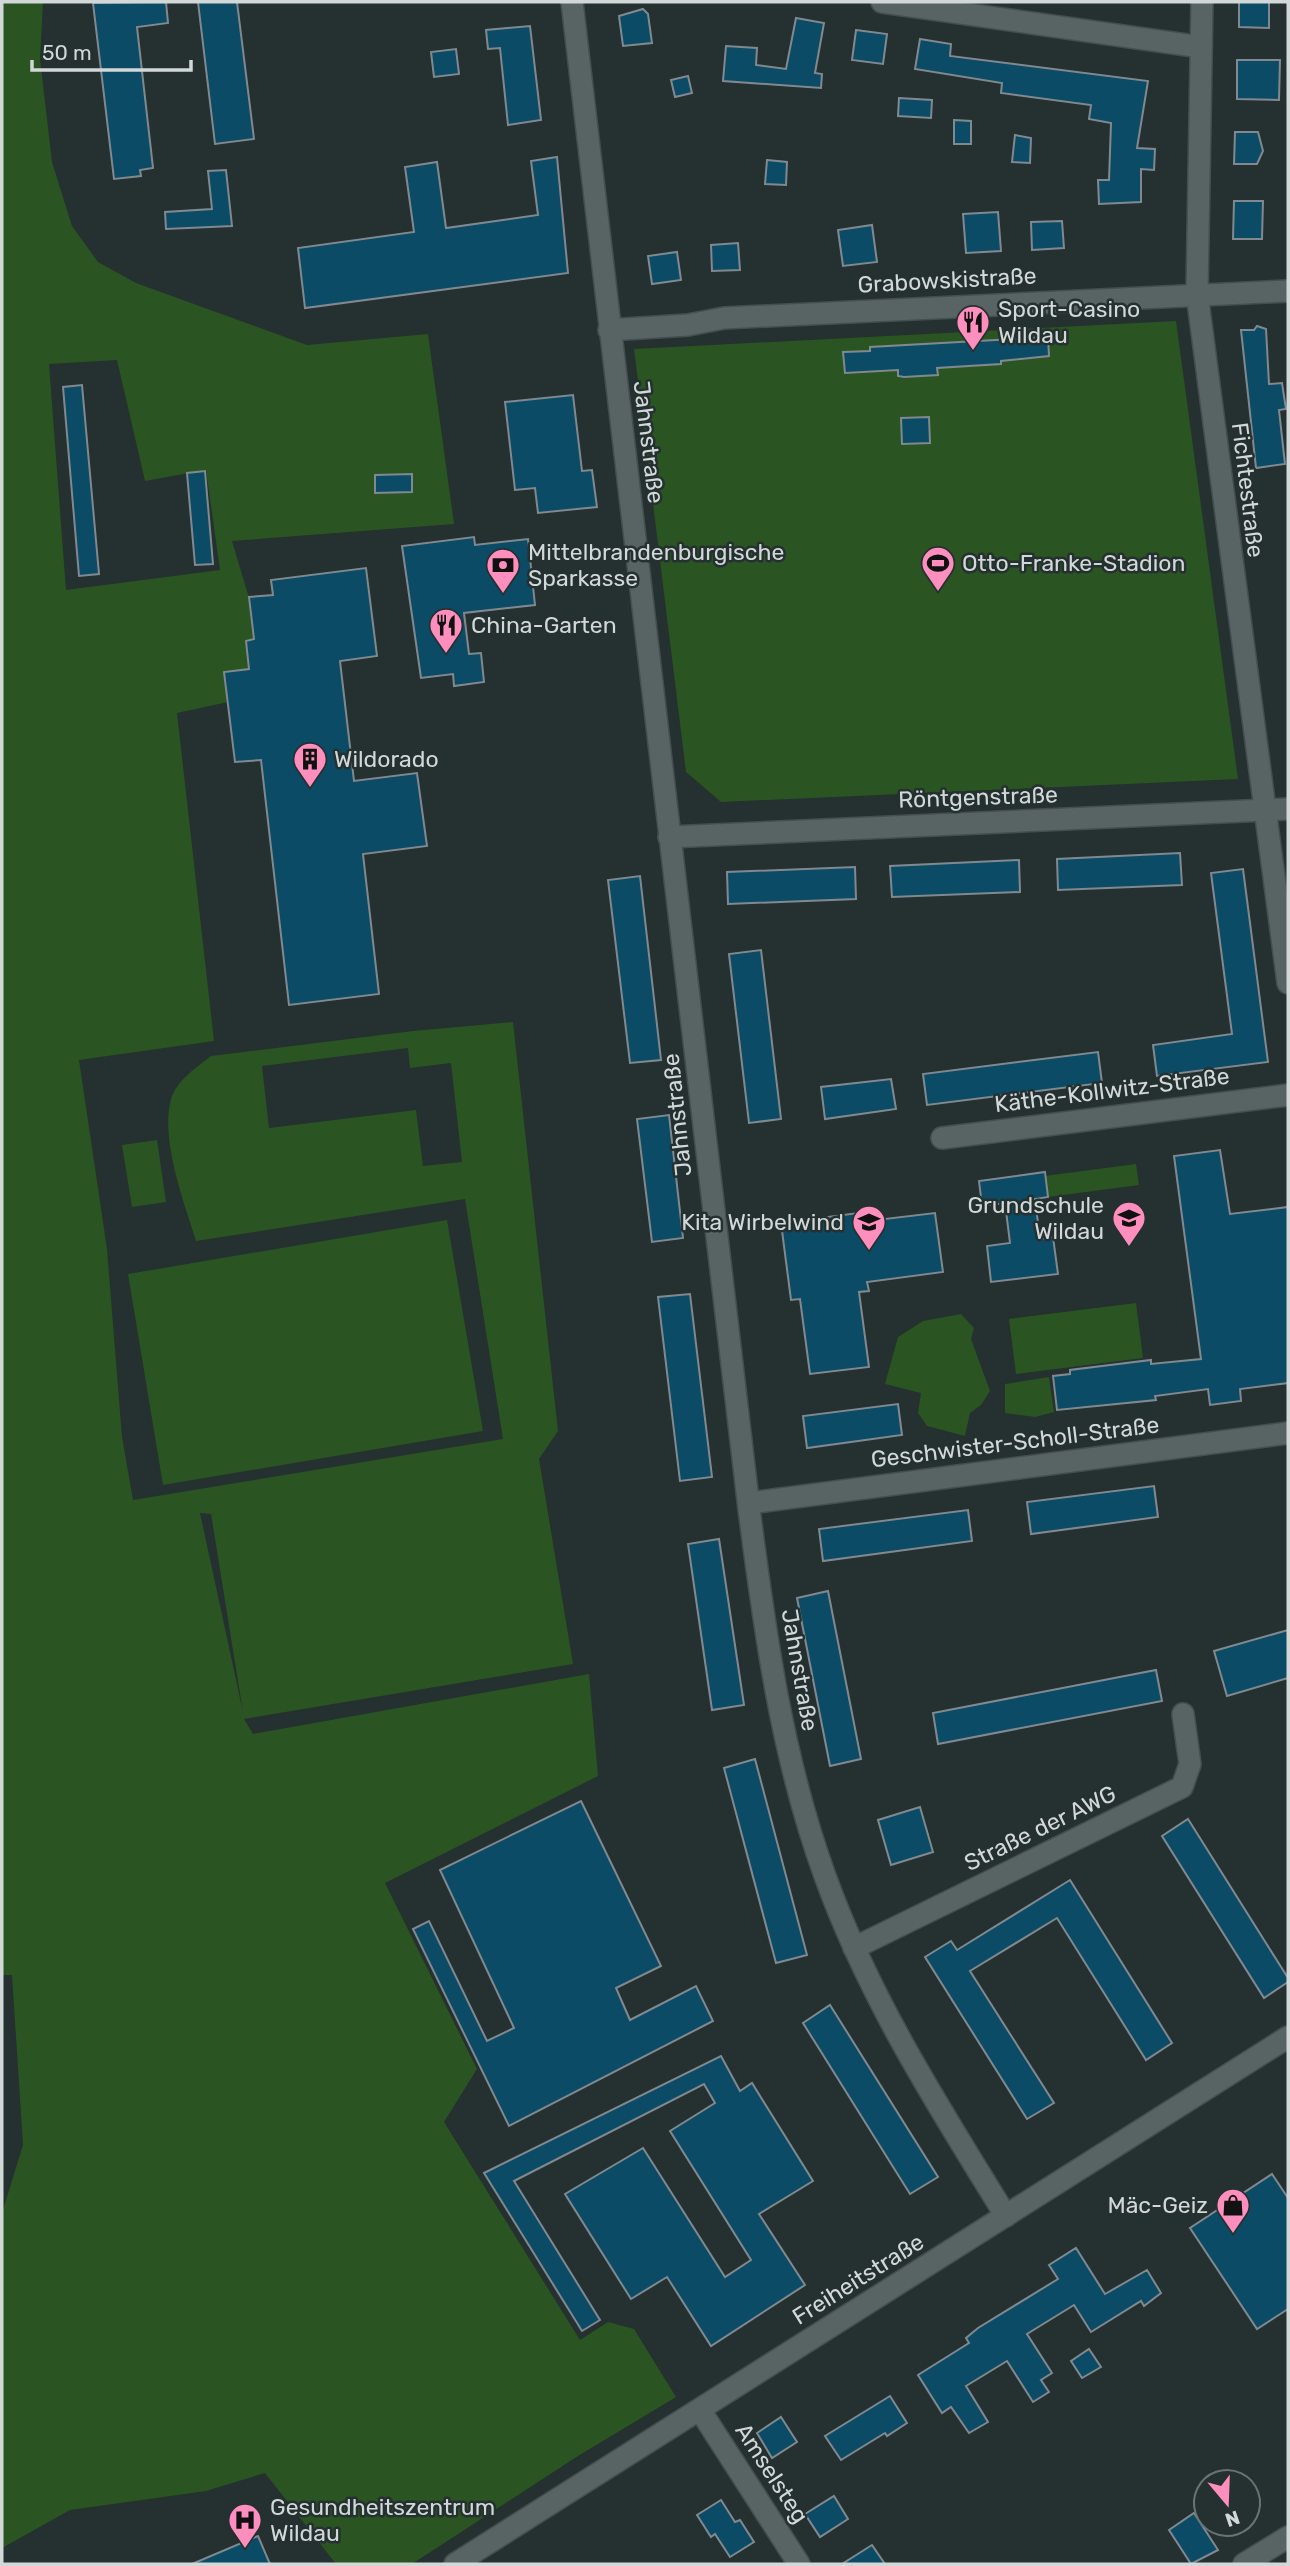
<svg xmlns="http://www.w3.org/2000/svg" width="1290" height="2566" font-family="Rubik,sans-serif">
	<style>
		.green { fill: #2a5421; fill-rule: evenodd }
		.building { fill: #0c4b65; stroke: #80898f; stroke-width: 2 }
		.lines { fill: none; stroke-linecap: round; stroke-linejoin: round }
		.minor-casing { stroke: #454e4e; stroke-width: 24 }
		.minor { stroke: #586364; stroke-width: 21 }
		.labels { text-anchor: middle; stroke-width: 5; stroke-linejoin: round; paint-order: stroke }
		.street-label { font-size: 23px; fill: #d2d8d8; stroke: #253030 }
		.poi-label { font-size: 23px; fill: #d2d8d8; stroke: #253030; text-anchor: start }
	</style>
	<rect width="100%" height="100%" fill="#253030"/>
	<!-- green -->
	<g class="green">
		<path d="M2 2H43L40 59 52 162 72 226 98 262 136 283 307 345 428 334 454 524 232 541 249 598 254 639 246 641 249 669 225 672 228 702 177 713 214 1041 79 1060 107 1249 122 1437 133 1500 503 1439 465 1199 196 1241C184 1202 160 1140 171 1099 177 1080 196 1068 211 1056L413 1031 513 1022 558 1431 539 1459 573 1664 244 1719 253 1734 589 1674 598 1776 385 1883 477 2069 444 2122 580 2340 608 2322 634 2329 676 2397 578 2456 412 2564H336L265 2473 206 2491 70 2510 2 2548V2213L23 2145 12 1975H2ZM117 360 145 481 206 470 220 570 66 590 49 364ZM408 1048 410 1068 451 1063 462 1162 423 1166 416 1110 269 1128 262 1066ZM200 1513 211 1514 243 1712Z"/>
		<polygon points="1176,321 1238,779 721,802 686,772 634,349"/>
		<polygon points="157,1140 166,1202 132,1207 122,1145"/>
		<polygon points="1136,1164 1139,1185 1048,1197 1045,1176"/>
		<polygon points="447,1220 483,1431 163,1485 128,1274"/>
		<polygon points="1136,1303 1143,1358 1016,1374 1009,1319"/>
		<polygon points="961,1314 974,1328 971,1339 990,1391 981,1405 970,1413 965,1436 927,1426 918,1413 921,1393 885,1384 898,1337 923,1321"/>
		<polygon points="1049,1377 1054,1412 1035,1417 1005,1413 1005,1384"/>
	</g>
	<!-- building -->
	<g class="building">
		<polygon points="166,2 168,23 137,27 153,168 140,170 141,176 114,179 93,3"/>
		<polygon points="198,2 237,2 254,139 215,144"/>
		<polygon points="1239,2 1269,2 1269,28 1239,27"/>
		<polygon points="643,9 648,14 652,43 623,46 619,16"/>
		<polygon points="796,18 824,23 815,73 822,74 821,88 723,81 726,46 757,48 756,65 786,69"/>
		<polygon points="530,26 541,120 508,125 500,48 488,49 486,30"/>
		<polygon points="856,30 887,34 883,64 852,60"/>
		<polygon points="920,39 951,44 950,56 1148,81 1137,148 1155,149 1154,170 1141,169 1141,202 1099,204 1098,180 1109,180 1111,123 1089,119 1091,105 1001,93 1002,83 915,69"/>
		<polygon points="456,49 459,74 434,77 431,52"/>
		<polygon points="1237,60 1280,60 1279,100 1237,99"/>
		<polygon points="688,76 692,93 675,97 671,80"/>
		<polygon points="899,98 932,100 931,118 898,116"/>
		<polygon points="954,120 971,121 971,144 954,144"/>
		<polygon points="1235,132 1258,132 1263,151 1257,164 1234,164"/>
		<polygon points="1015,135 1031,138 1030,163 1012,162"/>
		<polygon points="557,157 568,273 305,308 298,248 414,232 405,167 437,162 446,228 538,215 531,161"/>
		<polygon points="767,160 787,162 786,185 765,184"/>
		<polygon points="226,170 232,226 166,229 165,212 212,209 208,171"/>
		<polygon points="1234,201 1263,201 1262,239 1233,239"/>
		<polygon points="998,212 1001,251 966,253 963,214"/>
		<polygon points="1062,221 1064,248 1032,250 1031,222"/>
		<polygon points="872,225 877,262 843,266 838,230"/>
		<polygon points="738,243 740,270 712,271 711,245"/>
		<polygon points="677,252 681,280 652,284 648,256"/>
		<polygon points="1257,326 1266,329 1269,384 1282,383 1286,409 1279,410 1285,464 1256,468 1241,330 1254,330"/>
		<polygon points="1048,337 1049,356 1001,361 1001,364 937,368 938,375 904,377 898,376 898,370 845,373 843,352 870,351 870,347"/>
		<polygon points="82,385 99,574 79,576 63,387"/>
		<polygon points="573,395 582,471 592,470 597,507 538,513 535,488 515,490 505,402"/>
		<polygon points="929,417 930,443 902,444 901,418"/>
		<polygon points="205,471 213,564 195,565 187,473"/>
		<polygon points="412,474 412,492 375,493 375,475"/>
		<polygon points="474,537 475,545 528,539 535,605 464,613 469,654 481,653 484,682 454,686 453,674 421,678 402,546"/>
		<polygon points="366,568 377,656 340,661 354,781 417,773 427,846 363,854 379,994 289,1005 261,760 235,762 224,672 249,669 246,641 254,639 249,597 273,595 271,580"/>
		<polygon points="1180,853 1182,885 1058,890 1057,859"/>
		<polygon points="1019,860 1020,892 892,897 890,866"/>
		<polygon points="855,867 856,899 728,904 727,872"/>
		<polygon points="1243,869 1268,1062 1157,1076 1153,1045 1232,1034 1211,873"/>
		<polygon points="640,876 661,1060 630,1063 608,880"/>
		<polygon points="761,950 781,1119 749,1123 729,954"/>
		<polygon points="1098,1052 1102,1083 927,1105 923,1074"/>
		<polygon points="891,1079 896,1109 825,1119 821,1087"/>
		<polygon points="669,1115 683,1238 652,1242 637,1119"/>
		<polygon points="1220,1150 1230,1214 1288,1207 1288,1383 1240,1389 1241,1401 1210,1405 1208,1389 1155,1396 1156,1400 1057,1410 1053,1376 1070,1374 1070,1370 1151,1360 1151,1364 1201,1359 1174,1156"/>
		<polygon points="1045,1172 1048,1197 1035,1199 1040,1239 1053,1237 1058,1274 991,1282 987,1246 1010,1243 1005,1203 982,1206 979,1181"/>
		<polygon points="858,1213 860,1222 935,1213 943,1272 867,1282 869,1291 859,1292 869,1367 810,1374 800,1299 791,1300 781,1223"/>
		<polygon points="690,1294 712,1477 680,1481 658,1297"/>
		<polygon points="898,1404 902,1435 807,1448 803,1416"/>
		<polygon points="1154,1486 1158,1517 1031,1534 1027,1502"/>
		<polygon points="968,1510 972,1541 823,1561 819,1529"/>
		<polygon points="719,1539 744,1705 712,1710 688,1544"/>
		<polygon points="828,1591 861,1759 830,1766 797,1598"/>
		<polygon points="1288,1630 1288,1678 1227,1696 1214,1651"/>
		<polygon points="1156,1670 1162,1701 938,1744 933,1713"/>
		<polygon points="755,1759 807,1955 776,1963 724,1768"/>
		<polygon points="581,1801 661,1966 616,1988 630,2020 696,1986 713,2021 509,2126 413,1929 429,1921 487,2041 514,2028 440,1870"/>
		<polygon points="920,1807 933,1852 891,1865 878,1820"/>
		<polygon points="1188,1819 1288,1978 1288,1982 1264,1998 1162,1836"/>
		<polygon points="1070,1880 1172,2043 1146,2060 1057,1918 970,1971 1054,2103 1027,2119 925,1957 951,1941 957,1950"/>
		<polygon points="830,2005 938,2177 910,2194 803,2023"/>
		<polygon points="721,2056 740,2091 752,2083 813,2181 759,2214 805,2285 711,2346 667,2277 631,2299 565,2194 643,2148 725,2277 751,2260 670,2131 715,2103 704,2084 514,2181 600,2320 582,2331 484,2173"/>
		<polygon points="1272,2174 1288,2198 1288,2309 1257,2329 1190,2228"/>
		<polygon points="1076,2248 1105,2294 1147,2270 1161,2293 1144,2306 1141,2301 1091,2332 1074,2305 1027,2334 1052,2373 1041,2380 1049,2392 1033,2402 1007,2361 966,2386 988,2422 969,2433 951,2407 942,2413 918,2375 969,2343 966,2338 978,2328 1058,2279 1049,2265"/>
		<polygon points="1089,2349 1101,2367 1082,2378 1071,2361"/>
		<polygon points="890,2396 907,2423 887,2436 885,2433 841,2460 825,2436"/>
		<polygon points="781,2417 797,2442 772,2458 757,2433"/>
		<polygon points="834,2496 848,2519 820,2537 805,2514"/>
		<polygon points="721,2500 735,2522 740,2520 754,2542 730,2557 715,2534 711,2537 697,2515"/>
		<polygon points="1194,2513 1218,2550 1191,2564 1169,2530"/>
		<polygon points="258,2536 270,2564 192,2564"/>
		<polygon points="872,2545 885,2564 842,2564"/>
	</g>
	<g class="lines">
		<defs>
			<g id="minor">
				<path d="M572 2 749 1509C765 1633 782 1758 825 1876 869 1998 938 2106 1006 2216"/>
				<polyline points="882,2 1201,47"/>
				<polyline points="1202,2 1197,294 1288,983"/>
				<polyline points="609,330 688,325 724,318 1288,291"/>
				<polyline points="669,837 1288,809"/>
				<polyline points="942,1138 1288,1095"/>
				<polyline points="749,1503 1288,1433"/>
				<polyline points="854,1948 1182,1787 1190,1764 1183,1714"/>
				<polyline points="700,2410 799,2564"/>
				<polyline points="455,2564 1288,2037"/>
				<polyline points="1244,2564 1288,2537"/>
			</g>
		</defs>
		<!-- minor casing -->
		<use href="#minor" class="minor-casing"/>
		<!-- minor -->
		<use href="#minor" class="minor"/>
	</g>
	<!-- icons -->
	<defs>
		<symbol id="restaurant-pin" viewBox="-11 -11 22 30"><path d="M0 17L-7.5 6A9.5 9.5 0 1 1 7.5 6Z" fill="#fe8ebd" stroke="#253030"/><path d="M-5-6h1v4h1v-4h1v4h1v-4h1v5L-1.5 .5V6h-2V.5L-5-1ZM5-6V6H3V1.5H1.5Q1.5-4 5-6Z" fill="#111"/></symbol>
		<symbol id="stadium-pin" viewBox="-11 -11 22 30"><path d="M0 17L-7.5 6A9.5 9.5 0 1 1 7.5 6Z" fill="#fe8ebd" stroke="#253030"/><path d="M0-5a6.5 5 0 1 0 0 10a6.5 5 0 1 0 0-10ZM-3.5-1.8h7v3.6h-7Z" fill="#111"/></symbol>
		<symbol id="bank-pin" viewBox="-11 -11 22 30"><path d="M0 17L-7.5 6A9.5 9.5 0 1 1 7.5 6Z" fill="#fe8ebd" stroke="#253030"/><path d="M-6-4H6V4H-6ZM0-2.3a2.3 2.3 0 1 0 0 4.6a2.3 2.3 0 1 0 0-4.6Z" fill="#111"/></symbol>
		<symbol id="building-pin" viewBox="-11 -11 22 30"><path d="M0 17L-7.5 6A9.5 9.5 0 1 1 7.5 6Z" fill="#fe8ebd" stroke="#253030"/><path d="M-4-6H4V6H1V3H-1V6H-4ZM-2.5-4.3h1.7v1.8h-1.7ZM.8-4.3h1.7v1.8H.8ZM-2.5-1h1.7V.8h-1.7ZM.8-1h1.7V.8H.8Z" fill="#111"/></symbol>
		<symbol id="school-pin" viewBox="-11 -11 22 30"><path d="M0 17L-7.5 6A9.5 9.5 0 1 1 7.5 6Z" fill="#fe8ebd" stroke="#253030"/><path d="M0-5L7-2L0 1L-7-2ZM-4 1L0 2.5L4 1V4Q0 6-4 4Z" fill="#111"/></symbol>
		<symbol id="shop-pin" viewBox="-11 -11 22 30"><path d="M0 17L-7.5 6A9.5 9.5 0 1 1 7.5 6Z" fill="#fe8ebd" stroke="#253030"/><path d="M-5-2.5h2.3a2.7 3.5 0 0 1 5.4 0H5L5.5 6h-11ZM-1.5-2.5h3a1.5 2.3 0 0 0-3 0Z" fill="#111"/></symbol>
		<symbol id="hospital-pin" viewBox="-11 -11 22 30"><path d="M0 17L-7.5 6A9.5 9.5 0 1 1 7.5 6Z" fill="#fe8ebd" stroke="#253030"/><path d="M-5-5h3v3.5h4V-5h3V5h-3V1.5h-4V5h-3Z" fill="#111"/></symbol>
	</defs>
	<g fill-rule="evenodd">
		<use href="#restaurant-pin" x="954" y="303" width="38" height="52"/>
		<use href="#stadium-pin" x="919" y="544" width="38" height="52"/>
		<use href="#bank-pin" x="484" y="546" width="38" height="52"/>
		<use href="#restaurant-pin" x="427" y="606" width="38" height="52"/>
		<use href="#building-pin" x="291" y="740" width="38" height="52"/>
		<use href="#school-pin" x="1110" y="1199" width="38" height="52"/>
		<use href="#school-pin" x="850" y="1203" width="38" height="52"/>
		<use href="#shop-pin" x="1214" y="2186" width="38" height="52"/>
		<use href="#hospital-pin" x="226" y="2501" width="38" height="52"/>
	</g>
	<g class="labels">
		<!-- street labels -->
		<g class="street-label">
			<text transform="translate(947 280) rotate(-3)" y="8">Grabowskistraße</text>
			<text transform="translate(649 442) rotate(83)" y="8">Jahnstraße</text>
			<text transform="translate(1248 490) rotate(83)" y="8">Fichtestraße</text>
			<text transform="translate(978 797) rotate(-2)" y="8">Röntgenstraße</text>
			<text transform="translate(1112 1090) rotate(-7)" y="8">Käthe-Kollwitz-Straße</text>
			<text transform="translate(677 1115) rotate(-96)" y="8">Jahnstraße</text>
			<text transform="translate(1015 1442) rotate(-7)" y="8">Geschwister-Scholl-Straße</text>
			<text transform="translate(800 1670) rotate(80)" y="8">Jahnstraße</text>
			<text transform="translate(1040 1828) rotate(-26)" y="8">Straße der AWG</text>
			<text transform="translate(858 2279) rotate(-32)" y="8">Freiheitstraße</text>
			<text transform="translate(772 2473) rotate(57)" y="8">Amselsteg</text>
		</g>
		<!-- poi labels -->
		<g class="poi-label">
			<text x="998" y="317">Sport-Casino<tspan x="998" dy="26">Wildau</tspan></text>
			<text x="528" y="560">Mittelbrandenburgische<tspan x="528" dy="26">Sparkasse</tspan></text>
			<text x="962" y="571">Otto-Franke-Stadion</text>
			<text x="471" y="633">China-Garten</text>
			<text x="334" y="767">Wildorado</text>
			<text x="1104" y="1213" text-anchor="end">Grundschule<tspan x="1104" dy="26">Wildau</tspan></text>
			<text x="844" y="1230" text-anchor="end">Kita Wirbelwind</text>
			<text x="1208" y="2213" text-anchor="end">Mäc-Geiz</text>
			<text x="270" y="2515">Gesundheitszentrum<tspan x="270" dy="26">Wildau</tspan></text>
		</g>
	</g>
	<!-- border -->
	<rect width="1290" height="2566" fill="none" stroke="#d2d8d8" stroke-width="7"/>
	<!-- north arrow -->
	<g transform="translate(1227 2503) rotate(161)"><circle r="33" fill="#253030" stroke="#6a7373" stroke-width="2"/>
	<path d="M0-5L12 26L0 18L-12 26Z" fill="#fe8ebd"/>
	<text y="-10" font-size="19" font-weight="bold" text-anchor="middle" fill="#d2d8d8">N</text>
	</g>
	<!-- scale -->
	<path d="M32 60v10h159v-10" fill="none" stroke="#d2d8d8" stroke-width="3.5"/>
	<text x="42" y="60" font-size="21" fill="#d2d8d8" stroke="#253030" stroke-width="5" paint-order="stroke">50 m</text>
</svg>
